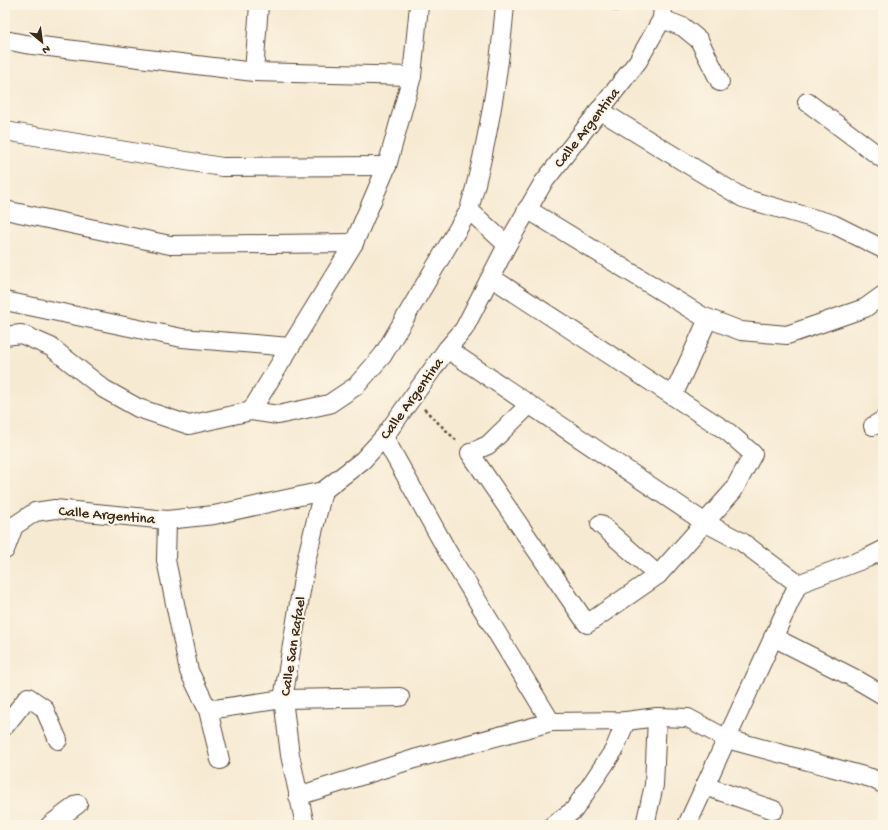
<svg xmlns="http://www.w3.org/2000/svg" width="888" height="830" font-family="'Gochi Hand',sans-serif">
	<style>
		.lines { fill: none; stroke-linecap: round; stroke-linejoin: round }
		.service-casing { stroke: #574739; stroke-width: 10 }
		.minor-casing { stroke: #574739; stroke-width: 20 }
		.path { stroke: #574739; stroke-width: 2.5; stroke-dasharray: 3 3; stroke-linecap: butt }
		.service { stroke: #fff; stroke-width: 9 }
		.minor { stroke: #fff; stroke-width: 18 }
		.labels { text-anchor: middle; stroke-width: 4; stroke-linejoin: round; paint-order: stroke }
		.street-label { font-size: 15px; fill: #3b2a1e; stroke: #fcf5e5 }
	</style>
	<rect width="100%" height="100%" fill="#fcf5e5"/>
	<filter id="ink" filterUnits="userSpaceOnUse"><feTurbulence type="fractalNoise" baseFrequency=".025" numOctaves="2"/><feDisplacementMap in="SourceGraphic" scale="8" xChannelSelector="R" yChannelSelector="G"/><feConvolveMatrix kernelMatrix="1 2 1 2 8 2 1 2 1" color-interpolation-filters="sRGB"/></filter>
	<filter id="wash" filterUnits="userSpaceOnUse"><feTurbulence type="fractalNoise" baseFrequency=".012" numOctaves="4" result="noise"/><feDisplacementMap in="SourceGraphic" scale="16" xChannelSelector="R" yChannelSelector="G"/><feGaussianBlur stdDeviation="0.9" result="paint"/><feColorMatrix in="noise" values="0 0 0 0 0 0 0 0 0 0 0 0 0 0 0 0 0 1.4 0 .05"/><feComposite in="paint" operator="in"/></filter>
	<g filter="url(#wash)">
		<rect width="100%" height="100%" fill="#f7ead3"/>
	</g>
	<g filter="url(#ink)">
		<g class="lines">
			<defs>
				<polyline id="service" points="616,5 616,7"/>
				<g id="minor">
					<path d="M505 5C499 75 488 143 469 210L507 245"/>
					<polyline points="662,19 683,27 699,40 720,82"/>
					<polyline points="5,40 25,44 254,72 412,76"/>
					<polyline points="254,72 259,5"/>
					<polyline points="807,102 883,159"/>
					<polyline points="599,110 743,198 833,224 883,249"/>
					<polyline points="5,131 222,167 387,166"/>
					<polyline points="527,209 702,316 741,331 787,335 865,308 883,295"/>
					<polyline points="5,210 170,245 354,243"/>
					<polyline points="492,278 728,432 753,454 733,491 658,575 587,624 470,453 488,445 529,405"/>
					<polyline points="5,301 182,338 290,347"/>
					<polyline points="5,336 21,334 51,347 104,389 138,408 189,425 251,411 354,243 387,166 412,76 419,5"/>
					<polyline points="447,349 704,522 742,542 798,584 687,825"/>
					<polyline points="673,396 708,319"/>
					<polyline points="251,411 278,415 329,404 356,386 383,355 469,210"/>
					<polyline points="873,426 883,420"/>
					<polyline points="384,437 449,554 551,722"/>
					<polyline points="167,520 166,560 189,671 208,710 220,760"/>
					<polyline points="600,524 658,575"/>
					<polyline points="5,550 14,526 35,512 55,509 167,520 214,515 323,491 363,460 384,437 447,349 464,329 507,245 543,183 638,61 662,19 663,5"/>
					<polyline points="798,584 867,558 883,550"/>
					<polyline points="773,637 854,678 883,695"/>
					<polyline points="208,710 283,699 400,697"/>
					<polyline points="5,726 28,697 44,708 58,740"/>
					<polyline points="705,786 774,810"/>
					<polyline points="298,796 414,759 551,722 626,721 657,717 688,718 727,739 871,778 883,784"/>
					<polyline points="50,825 78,804"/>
					<polyline points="305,825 290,755 283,699 306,561 323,491"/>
					<polyline points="553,825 574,810 614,750 626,721"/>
					<polyline points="645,825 654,785 657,717"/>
				</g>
			</defs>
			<!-- service casing -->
			<use href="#service" class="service-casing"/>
			<!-- minor casing -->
			<use href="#minor" class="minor-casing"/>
			<!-- path -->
			<polyline class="path" points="424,409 458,442"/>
			<!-- service -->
			<use href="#service" class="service"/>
			<!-- minor -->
			<use href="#minor" class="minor"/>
		</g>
	</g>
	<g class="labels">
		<!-- street labels -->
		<g class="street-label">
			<text transform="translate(586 127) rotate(-52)" y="5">Calle Argentina</text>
			<text transform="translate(411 398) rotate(-54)" y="5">Calle Argentina</text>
			<text transform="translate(107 514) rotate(5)" y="5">Calle Argentina</text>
			<text transform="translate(292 646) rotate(-81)" y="5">Calle San Rafael</text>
		</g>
	</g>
	<!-- margin -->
	<rect width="888" height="830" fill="none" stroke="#fcf5e5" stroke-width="20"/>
	<!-- north arrow -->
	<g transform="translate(42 42) rotate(151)" stroke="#fcf5e5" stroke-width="3" paint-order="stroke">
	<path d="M0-3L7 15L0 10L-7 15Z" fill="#3b2a1e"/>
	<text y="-6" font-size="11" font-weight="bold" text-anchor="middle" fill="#3b2a1e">N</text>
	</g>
</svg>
